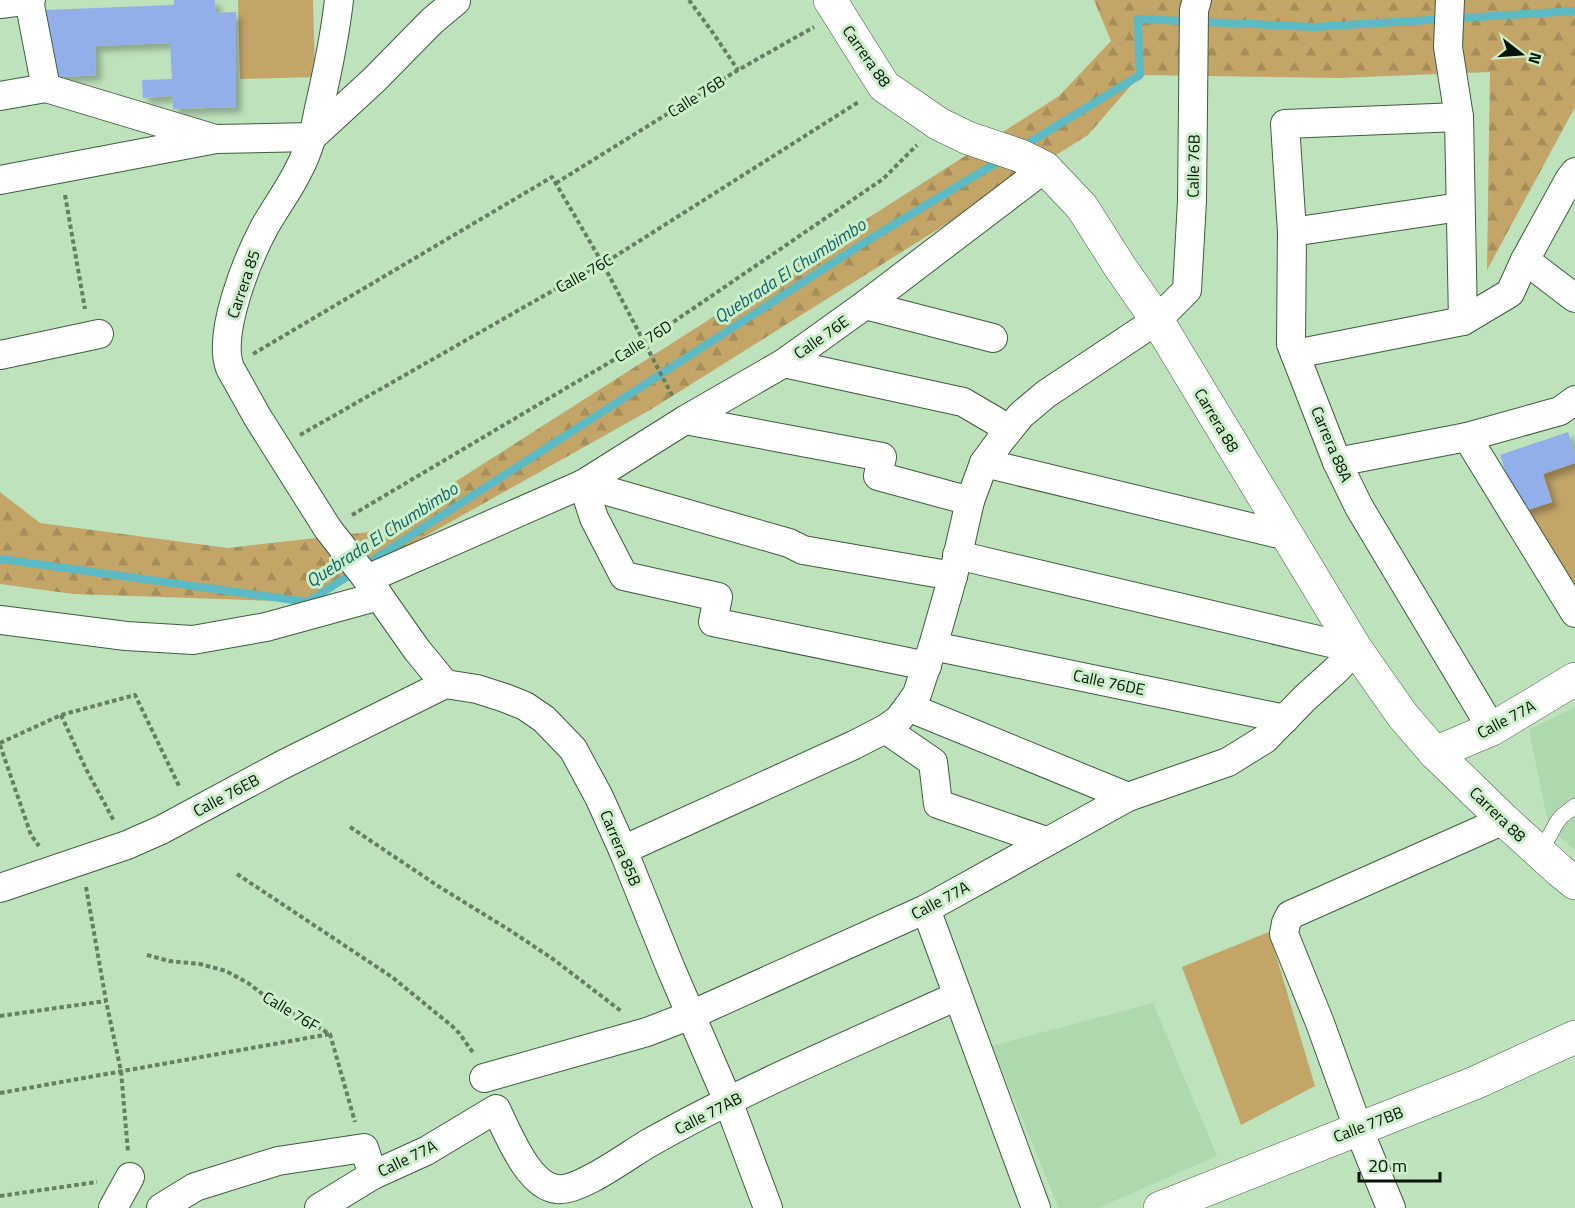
<svg xmlns="http://www.w3.org/2000/svg" width="1575" height="1208" font-family="'Titillium Web',sans-serif">
	<style>
		.built { fill: #aed8ad }
		.forest { fill: url(#forest-firs) }
		.park { fill: #c3a568 }
		.lines { fill: none; stroke-linecap: round; stroke-linejoin: round }
		.stream { stroke: #5bbac3; stroke-width: 8 }
		.building { fill: #92afea; filter: url(#shadow) }
		.lane-casing { stroke: #3d5d3d; stroke-width: 16 }
		.street-casing { stroke: #3d5d3d; stroke-width: 30 }
		.secondary-casing { stroke: #3d5d3d; stroke-width: 34 }
		.path { stroke: #667e64; stroke-width: 4; stroke-dasharray: 4.5 3; stroke-linecap: butt }
		.lane { stroke: #fff; stroke-width: 15 }
		.street { stroke: #fff; stroke-width: 28 }
		.secondary { stroke: #fff; stroke-width: 33 }
		.labels { text-anchor: middle; stroke-width: 6; stroke-linejoin: round; paint-order: stroke }
		.street-label { font-size: 16px; fill: #071307; stroke: #cbefc9 }
		.water-label { font-size: 18px; font-style: italic; fill: #14636a; stroke: #cbefc9 }
	</style>
	<defs>
		<pattern id="forest-firs" width="22" height="20" patternUnits="userSpaceOnUse" patternTransform="scale(1.5)"><rect width="22" height="20" fill="#c3a568"/><path d="M5 1l3.5 6h-7zM16 11l3.5 6h-7z" fill="#a68d59"/></pattern>
		<filter id="shadow"><feDropShadow dx="5.5" dy="5.5" stdDeviation="3" flood-color="#0004"/></filter>
	</defs>
	<rect width="100%" height="100%" fill="#bee2bc"/>
	<!-- built -->
	<g class="built">
		<polygon points="1575,707 1575,850 1549,827 1529,730"/>
		<polygon points="1153,1003 1217,1156 1098,1208 1059,1208 992,1046"/>
	</g>
	<!-- forest -->
	<polygon class="forest" points="1094,0 1575,0 1575,107 1487,270 1490,72 1338,78 1140,75 1088,135 650,410 308,602 73,594 0,584 0,492 40,523 228,548 378,531 1059,96 1111,41"/>
	<!-- park -->
	<g class="park">
		<polygon points="238,0 313,0 315,77 240,79"/>
		<polygon points="1575,463 1575,601 1519,513 1552,502 1543,474"/>
		<polygon points="1269,932 1315,1086 1241,1125 1182,967"/>
	</g>
	<g class="lines">
		<!-- stream -->
		<g class="stream">
			<polyline points="1022,147 1140,75 1138,19 1315,27 1575,11"/>
			<polyline points="0,559 308,602 870,239 1001,160"/>
		</g>
	</g>
	<!-- building -->
	<g class="building">
		<polygon points="174,0 215,0 216,13 236,12 236,107 173,109 172,96 143,98 142,80 172,79 170,43 95,46 96,75 48,78 45,10 174,5"/>
		<polygon points="1568,432 1575,455 1575,463 1543,474 1552,502 1519,513 1500,455"/>
	</g>
	<g class="lines">
		<defs>
			<polyline id="lane" points="1540,853 1557,822 1562,816 1575,806"/>
			<g id="street">
				<polyline points="29,0 46,88"/>
				<path d="M339 0C335 35 328 69 320 104 317 116 316 128 311 139 308 149 304 160 299 169 289 190 275 208 264 228 247 260 217 334 230 368L258 418 328 529 367 579 417 650 445 684 477 689 505 698 525 706 544 719 573 749 599 797 623 850 671 969 728 1101 768 1208"/>
				<polyline points="1450,0 1448,47 1459,117 1463,321"/>
				<polyline points="0,4 31,0"/>
				<polyline points="0,96 46,88 212,138"/>
				<polyline points="1459,117 1285,124 1292,232 1291,344 1337,462 1359,507 1492,729"/>
				<polyline points="0,180 216,139 312,137 374,80 432,21 456,1"/>
				<polyline points="1292,232 1460,207"/>
				<polyline points="1525,260 1575,298"/>
				<polyline points="865,305 993,338"/>
				<polyline points="1295,354 1463,321 1510,293 1525,260 1569,180 1575,172"/>
				<polyline points="0,355 99,334"/>
				<polyline points="784,363 963,402 1009,429"/>
				<polyline points="685,420 882,457 878,476 970,501"/>
				<polyline points="1467,437 1575,613"/>
				<polyline points="1337,462 1467,437 1560,411 1575,400"/>
				<polyline points="984,463 1287,536"/>
				<polyline points="583,484 594,518 624,576 718,597 713,622 927,666"/>
				<polyline points="583,484 789,543 803,550 953,576"/>
				<polyline points="367,579 583,484 685,420 784,363 865,305 1045,168"/>
				<polyline points="0,620 126,636 193,640 266,627 379,596"/>
				<polyline points="933,646 1285,719"/>
				<polyline points="908,707 1128,797"/>
				<polyline points="885,729 933,762 938,804 1046,841"/>
				<polyline points="623,850 854,745 885,729 898,720 908,707 917,694 933,646 953,576 970,501 984,463 1000,441 1021,415 1046,394 1157,320 1187,290 1192,201 1194,10 1197,0"/>
				<polyline points="0,888 127,845 161,830 282,765 445,684"/>
				<polyline points="926,909 1036,1208"/>
				<polyline points="484,1078 647,1032 691,1015 926,909 1128,797 1228,762 1265,739 1305,698 1336,670 1356,649 957,555"/>
				<polyline points="113,1208 130,1177"/>
				<polyline points="161,1208 195,1187 278,1161 364,1148 373,1175"/>
				<path d="M319 1208 373 1175 426 1151 496 1109C508 1133 528 1186 557 1189 580 1192 628 1155 649 1143 748 1087 854 1043 957 996"/>
				<polyline points="1391,1208 1358,1128 1320,1023 1284,934 1286,923 1290,915 1504,820"/>
			</g>
			<g id="secondary">
				<polyline points="830,0 884,86 939,124 968,138 1021,156 1045,168 1082,207 1120,267 1157,320 1356,649 1403,716 1435,753 1504,820 1559,870 1575,883"/>
				<polyline points="1435,753 1492,729 1575,679"/>
				<polyline points="1160,1208 1477,1082 1575,1037"/>
			</g>
		</defs>
		<!-- lane casing -->
		<use href="#lane" class="lane-casing"/>
		<!-- street casing -->
		<use href="#street" class="street-casing"/>
		<!-- secondary casing -->
		<use href="#secondary" class="secondary-casing"/>
		<!-- path -->
		<g class="path">
			<polyline points="689,0 713,33 738,70"/>
			<polyline points="556,183 738,70 814,27"/>
			<polyline points="65,195 85,309"/>
			<polyline points="253,354 552,177 603,264 673,397"/>
			<polyline points="300,435 582,274 603,264 860,101"/>
			<polyline points="352,515 644,342 883,179 917,145"/>
			<polyline points="61,715 86,769 114,821"/>
			<polyline points="0,743 61,715 135,695 180,788"/>
			<polyline points="0,745 31,835 39,846"/>
			<polyline points="350,827 438,886 511,931 553,959 621,1011"/>
			<polyline points="237,874 392,977 452,1026 459,1033 474,1054"/>
			<polyline points="86,887 106,1001 121,1071 128,1152"/>
			<polyline points="147,955 169,961 200,964 226,971 248,983 273,1002 330,1034 355,1122"/>
			<polyline points="0,1016 106,1001"/>
			<polyline points="0,1093 330,1034"/>
			<polyline points="0,1196 97,1182"/>
		</g>
		<!-- lane -->
		<use href="#lane" class="lane"/>
		<!-- street -->
		<use href="#street" class="street"/>
		<!-- secondary -->
		<use href="#secondary" class="secondary"/>
	</g>
	<g class="labels">
		<!-- street labels -->
		<g class="street-label">
			<text transform="translate(867 56) rotate(55)" y="6">Carrera 88</text>
			<text transform="translate(696 96) rotate(-32)" y="6">Calle 76B</text>
			<text transform="translate(1193 166) rotate(-89)" y="6">Calle 76B</text>
			<text transform="translate(584 273) rotate(-29)" y="6">Calle 76C</text>
			<text transform="translate(243 284) rotate(-71)" y="6">Carrera 85</text>
			<text transform="translate(821 337) rotate(-35)" y="6">Calle 76E</text>
			<text transform="translate(643 341) rotate(-32)" y="6">Calle 76D</text>
			<text transform="translate(1217 420) rotate(59)" y="6">Carrera 88</text>
			<text transform="translate(1332 444) rotate(67)" y="6">Carrera 88A</text>
			<text transform="translate(1109 682) rotate(12)" y="6">Calle 76DE</text>
			<text transform="translate(1506 719) rotate(-28)" y="6">Calle 77A</text>
			<text transform="translate(226 795) rotate(-28)" y="6">Calle 76EB</text>
			<text transform="translate(1498 814) rotate(44)" y="6">Carrera 88</text>
			<text transform="translate(621 848) rotate(67)" y="6">Carrera 85B</text>
			<text transform="translate(940 900) rotate(-28)" y="6">Calle 77A</text>
			<text transform="translate(291 1011) rotate(31)" y="6">Calle 76F</text>
			<text transform="translate(708 1113) rotate(-27)" y="6">Calle 77AB</text>
			<text transform="translate(1368 1124) rotate(-21)" y="6">Calle 77BB</text>
			<text transform="translate(407 1158) rotate(-26)" y="6">Calle 77A</text>
		</g>
		<!-- water labels -->
		<g class="water-label">
			<text transform="translate(790 271) rotate(-33)" y="6">Quebrada El Chumbimbo</text>
			<text transform="translate(382 535) rotate(-33)" y="6">Quebrada El Chumbimbo</text>
		</g>
	</g>
	<!-- north arrow -->
	<g transform="translate(1521 54) rotate(107)" stroke="#cbefc9" stroke-width="4.5" paint-order="stroke">
	<path d="M0-4.5L10 22L0 15L-10 22Z" fill="#071307"/>
	<text y="-9" font-size="16" font-weight="bold" text-anchor="middle" fill="#071307">N</text>
	</g>
	<!-- scale -->
	<path d="M1359 1172v9h81v-9" fill="none" stroke="#071307" stroke-width="3"/>
	<text x="1368" y="1172" font-size="18" fill="#071307" stroke="#cbefc9" stroke-width="4.5" paint-order="stroke">20 m</text>
</svg>
